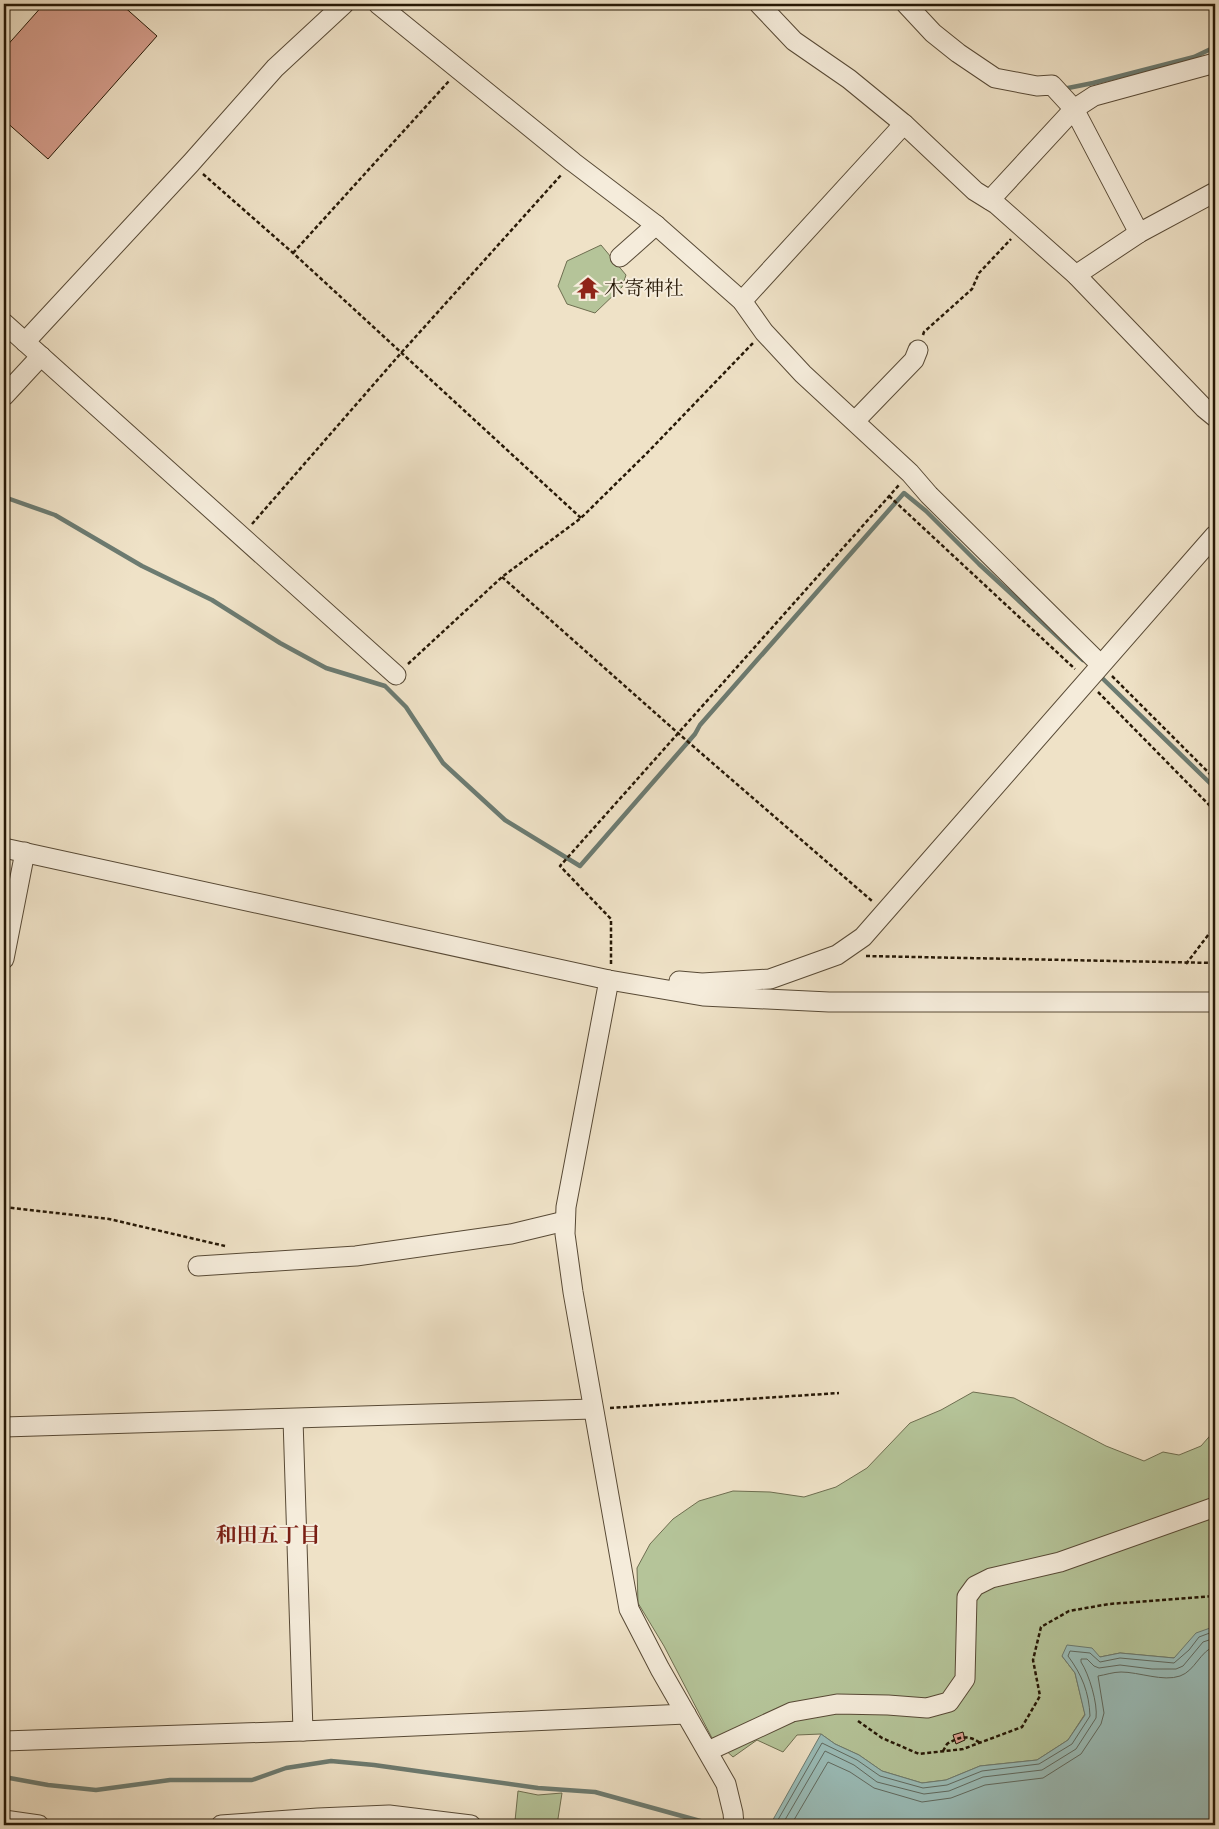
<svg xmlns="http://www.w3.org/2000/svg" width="1219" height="1829" font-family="'IM FELL English','Noto Serif JP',serif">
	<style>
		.green { fill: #b5c499; stroke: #6e6e50 }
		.water { fill: #9abdb9; stroke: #6c7b71 }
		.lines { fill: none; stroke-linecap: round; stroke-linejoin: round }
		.shore { stroke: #606a60; stroke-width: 1 }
		.stream { stroke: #6c7b71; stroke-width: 4.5 }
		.building { fill: #d59d8c; stroke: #261806 }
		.minor-casing { stroke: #584a36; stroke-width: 21 }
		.path { stroke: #261806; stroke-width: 2.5; stroke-dasharray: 4 2.5; stroke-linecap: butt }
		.minor { stroke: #f5ecdb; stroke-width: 19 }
		.labels { text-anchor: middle; stroke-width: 4; stroke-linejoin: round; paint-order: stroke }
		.poi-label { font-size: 20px; fill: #261806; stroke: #f5ecdb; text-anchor: start }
		.neighbourhood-label { font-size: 21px; font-weight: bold; fill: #7a1f14; stroke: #f5ecdb }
	</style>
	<rect width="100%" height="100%" fill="#efe2c7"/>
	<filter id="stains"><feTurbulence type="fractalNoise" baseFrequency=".004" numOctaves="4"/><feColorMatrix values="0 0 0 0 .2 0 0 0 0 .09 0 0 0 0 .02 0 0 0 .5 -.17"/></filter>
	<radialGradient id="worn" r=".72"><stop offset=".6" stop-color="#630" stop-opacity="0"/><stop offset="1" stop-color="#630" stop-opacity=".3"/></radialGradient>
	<!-- green -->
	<g class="green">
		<polygon points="601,245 626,275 622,287 595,313 567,304 558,286 567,261"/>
		<polygon points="973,1392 1014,1398 1106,1446 1144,1461 1163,1452 1179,1455 1201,1446 1215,1430 1215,1627 1186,1646 1174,1658 1120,1653 1100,1657 1062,1656 1075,1673 1085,1714 1068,1740 1037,1760 980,1766 946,1780 922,1783 882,1771 859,1755 835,1744 821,1734 797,1735 783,1752 757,1740 733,1757 712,1738 664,1646 638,1603 637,1568 650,1544 673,1519 699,1501 733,1491 770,1492 804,1497 836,1487 867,1468 910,1423 941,1410"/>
		<polygon points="518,1791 538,1795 562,1793 557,1825 515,1821"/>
	</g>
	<!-- water -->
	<polygon class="water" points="1213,1627 1215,1627 1215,1825 770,1825 821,1734 835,1744 859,1755 882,1771 922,1783 946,1780 980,1766 1037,1760 1068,1740 1085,1715 1075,1673 1062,1656 1067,1645 1092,1648 1100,1657 1120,1653 1174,1658 1196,1633"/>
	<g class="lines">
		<!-- shore -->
		<g class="shore">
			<path d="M775 1825 822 1743 857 1760 880 1776 923 1788 947 1785 982 1771 1039 1764 1072 1744 1090 1716C1089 1692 1082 1675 1068 1656L1070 1651 1090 1653 1100 1662 1120 1658 1174 1663 1189 1650 1199 1637 1215 1631"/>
			<path d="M782 1825 825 1751 854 1765 877 1782 924 1794 949 1791 983 1777 1042 1770 1076 1749 1096 1718C1098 1704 1089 1674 1081 1662V1659H1087L1094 1666 1099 1668 1120 1665 1152 1669H1176L1183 1666 1203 1642 1215 1638"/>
			<path d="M791 1825 828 1762 850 1772 874 1788 922 1802 951 1798 985 1785 1043 1778 1081 1754 1101 1724 1104 1713 1098 1676C1105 1675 1113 1672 1121 1672 1139 1672 1163 1682 1180 1676 1195 1671 1200 1651 1215 1646"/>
		</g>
		<!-- stream -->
		<g class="stream">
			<polyline points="894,4 901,10"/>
			<polyline points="1063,89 1093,83 1194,57 1215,47"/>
			<polyline points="4,499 7,498 55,515 142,566 212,600 280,643 326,668 385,686 406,707 443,763 505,820 580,866 695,734 700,725 904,493 926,511 979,564 1083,660"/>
			<polyline points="1098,674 1215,788"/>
			<polyline points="4,1777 48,1785 96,1790 170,1780 252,1780 286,1768 331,1761 374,1765 538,1788 595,1792 711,1824"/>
		</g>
	</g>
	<!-- building -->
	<g class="building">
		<polygon points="44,4 121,4 157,36 48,159 4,120 4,49"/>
		<polygon points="963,1732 965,1740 956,1744 953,1735"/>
	</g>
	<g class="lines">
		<defs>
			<g id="minor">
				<polyline points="378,4 573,162 656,225 742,301 764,332 803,374 910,473 929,495 1100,664"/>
				<polyline points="759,4 794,41 849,79 904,124 975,191 996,204 1076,275 1204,408 1215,417"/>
				<polyline points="906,4 933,33 958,53 995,78 1037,86 1052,85 1074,109 1139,233"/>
				<polyline points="990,200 1074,109 1094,96 1215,63"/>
				<polyline points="620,257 656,225"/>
				<polyline points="1076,275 1139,233 1215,192"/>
				<polyline points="742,301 904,124"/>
				<polyline points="4,323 396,675"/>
				<polyline points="25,342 191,163 275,68 344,4"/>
				<polyline points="4,396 41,356"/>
				<polyline points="855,421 914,360 918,350"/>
				<polyline points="4,848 609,980 703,996 829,1002 1215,1002"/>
				<polyline points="4,959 25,852"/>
				<polyline points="609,980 566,1207 565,1234 573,1292 629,1609 660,1669 726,1784 733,1813 734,1825"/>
				<polyline points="679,981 702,983 770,979 837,955 863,937 1215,535"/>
				<polyline points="198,1266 356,1256 511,1234 565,1221"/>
				<polyline points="293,1419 303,1731"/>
				<polyline points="4,1427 593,1409"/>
				<polyline points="4,1741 303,1731 686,1714"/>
				<polyline points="708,1751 792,1712 837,1704 888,1705 927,1708 949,1702 965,1679 967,1597 975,1586 991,1578 1060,1562 1215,1507"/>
				<polyline points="4,1820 39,1825"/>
				<polyline points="221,1825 318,1818 389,1815 471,1825"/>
			</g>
		</defs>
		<!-- minor casing -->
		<use href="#minor" class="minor-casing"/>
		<!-- path -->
		<g class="path">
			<polyline points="203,174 293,253 581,518"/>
			<polyline points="293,253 449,81"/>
			<polyline points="923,335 924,332 972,289 979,273 1011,239"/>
			<polyline points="889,496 1075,669"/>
			<polyline points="252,524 401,353 562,174"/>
			<polyline points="502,577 679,734 872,901"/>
			<polyline points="408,664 502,577 581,518 648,452 753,343"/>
			<polyline points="1112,676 1215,779"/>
			<polyline points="1098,692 1215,811"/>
			<polyline points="866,956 1215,963"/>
			<polyline points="611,964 611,919 560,866 899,485"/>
			<polyline points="1186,964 1215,926"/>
			<polyline points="4,1207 109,1219 225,1246"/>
			<polyline points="610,1408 839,1393"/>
			<polyline points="858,1721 882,1738 919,1754 963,1749 1022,1727 1040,1696 1033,1660 1041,1627 1069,1611 1109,1604 1215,1596"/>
			<path d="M943 1751 947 1744C959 1737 968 1734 980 1743"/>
		</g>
		<!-- minor -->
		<use href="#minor" class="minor"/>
	</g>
	<!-- icons -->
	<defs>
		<symbol id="temple-bare" viewBox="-9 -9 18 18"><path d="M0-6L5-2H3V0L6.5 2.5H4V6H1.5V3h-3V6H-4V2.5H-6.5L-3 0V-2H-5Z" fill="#8f2418" stroke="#f5ecdb" stroke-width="2.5" paint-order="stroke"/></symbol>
	</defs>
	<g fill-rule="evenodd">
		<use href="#temple-bare" x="572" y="272" width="32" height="32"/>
	</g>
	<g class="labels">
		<!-- poi labels -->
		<g class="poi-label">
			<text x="604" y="295">木寄神社</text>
		</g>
		<!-- neighbourhood labels -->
		<g class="neighbourhood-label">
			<text x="268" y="1542">和田五丁目</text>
		</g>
	</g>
	<!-- margin -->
	<rect width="1219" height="1829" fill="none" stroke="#efe2c7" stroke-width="20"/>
	<rect x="5" y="5" width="1209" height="1819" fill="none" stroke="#261806" stroke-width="2.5"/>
	<rect x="10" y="10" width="1199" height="1809" fill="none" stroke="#261806"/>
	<rect width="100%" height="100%" filter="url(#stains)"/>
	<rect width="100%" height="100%" fill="url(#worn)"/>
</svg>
